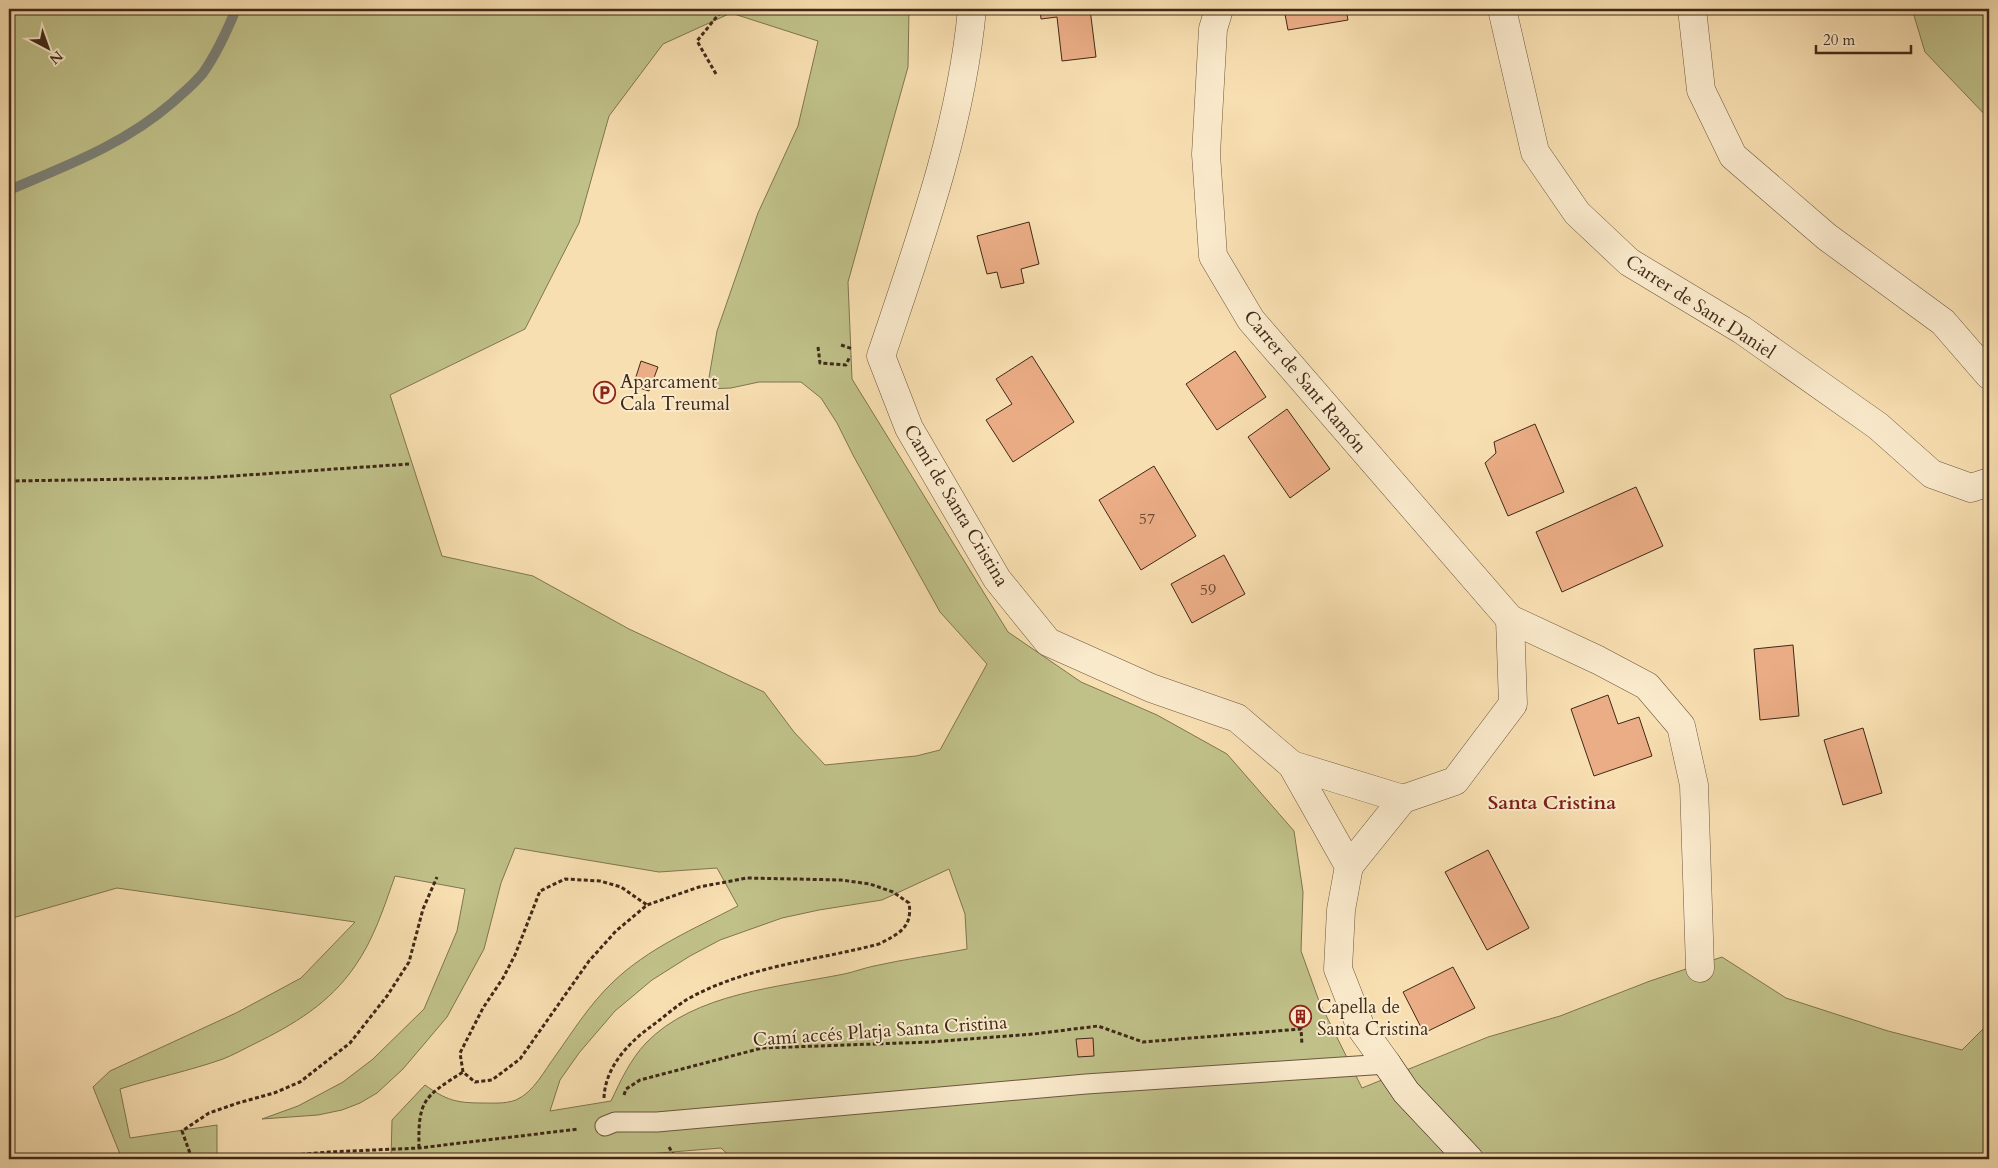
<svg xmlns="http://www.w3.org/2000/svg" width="1998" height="1168" font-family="Cardo,serif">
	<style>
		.green { fill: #c0c189; stroke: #807550; fill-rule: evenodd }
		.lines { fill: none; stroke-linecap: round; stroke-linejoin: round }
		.stream { stroke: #7b8077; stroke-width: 10 }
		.building { fill: #ebad86; stroke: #3f2918 }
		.lane-casing { stroke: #6d563e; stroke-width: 21 }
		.street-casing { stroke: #6d563e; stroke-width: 29 }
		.secondary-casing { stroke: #3f2918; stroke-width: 29 }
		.path { stroke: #3f2918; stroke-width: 3; stroke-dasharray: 4 2.5; stroke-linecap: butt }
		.lane { stroke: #faeacc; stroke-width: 19 }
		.street { stroke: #faeacc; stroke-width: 28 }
		.secondary { stroke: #faeacc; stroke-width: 28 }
		.labels { text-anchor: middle; stroke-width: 4; stroke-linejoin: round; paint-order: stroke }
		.number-label { font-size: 16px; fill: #6a4a34 }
		.street-label { font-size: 19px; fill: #3f2918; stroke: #faeacc }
		.poi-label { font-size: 19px; fill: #3f2918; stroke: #faeacc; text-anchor: start }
		.neighbourhood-label { font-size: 20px; font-weight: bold; fill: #7a1f14; stroke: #faeacc }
	</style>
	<rect width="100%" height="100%" fill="#f8dfb1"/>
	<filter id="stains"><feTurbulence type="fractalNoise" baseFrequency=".004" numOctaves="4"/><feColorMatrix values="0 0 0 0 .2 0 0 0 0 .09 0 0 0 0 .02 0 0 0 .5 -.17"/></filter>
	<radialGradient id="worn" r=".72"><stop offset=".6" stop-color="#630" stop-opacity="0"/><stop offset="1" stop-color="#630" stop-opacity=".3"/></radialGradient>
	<!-- green -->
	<g class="green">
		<path d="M9 9H909L908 67 848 282 852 379 1008 632 1081 682 1157 715 1227 754 1294 831 1303 892 1301 951 1319 1001 1362 1088 1488 1037 1560 1016 1650 981 1722 957 1786 998 1888 1031 1962 1050 1989 1023V1159H733L721 1148 635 1155 634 1159H391L392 1120 425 1085C446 1100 456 1103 482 1103 493 1103 505 1104 516 1100 534 1092 544 1071 556 1055 573 1031 590 1004 612 983 648 948 694 929 738 906L717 868 659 872 515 848 501 883 484 949 447 1017 403 1069 377 1093 360 1103 342 1110 318 1115 262 1119 298 1106 343 1082 373 1059 424 1009 457 931 465 889 395 876C384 907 374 939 355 966 330 1003 293 1025 254 1044 244 1049 233 1055 223 1059 189 1071 154 1078 120 1089L130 1138 217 1125V1159H122L93 1087 110 1071 236 1013 301 978 355 922 117 888 9 919ZM731 13 818 41 798 126 758 213 717 331 707 389 731 388 759 382H801L821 398 837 423 854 457 940 612 987 664 940 750 916 756 825 765 794 732 764 692 629 629 533 576 442 556 390 395 525 329 579 223 609 116 663 44ZM949 869 965 914 967 949C936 955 905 959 874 966 864 968 854 972 844 974 780 987 694 993 646 1043 630 1060 621 1080 611 1101L550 1111 560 1080 579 1053 615 1011 652 980 690 956 720 940 782 918 819 910 882 900Z"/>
		<polygon points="1912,9 1989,9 1989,119 1925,52"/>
	</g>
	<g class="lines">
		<!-- stream -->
		<path class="stream" d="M9 190C66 166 125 144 173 102 183 93 194 84 203 73 217 53 227 31 236 9"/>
	</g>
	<!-- building -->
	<g class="building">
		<polygon points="1040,9 1090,9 1096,57 1062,61 1057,17 1041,19"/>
		<polygon points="1284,9 1346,9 1348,20 1288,30"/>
		<polygon points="1029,222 1039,264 1021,269 1024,283 1001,288 997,272 987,274 977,236"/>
		<polygon points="1235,351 1266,397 1217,430 1186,384"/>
		<polygon points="1032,356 1074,422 1013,462 986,420 1012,404 996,379"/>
		<polygon points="641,361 658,367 649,391 633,386"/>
		<polygon points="1287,409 1330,469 1290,498 1248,437"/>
		<polygon points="1535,424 1564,492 1508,516 1485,463 1496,453 1494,442"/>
		<polygon points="1154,466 1196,536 1141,570 1099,500"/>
		<polygon points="1636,487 1663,546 1562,592 1536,532"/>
		<polygon points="1224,555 1245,594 1192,623 1171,584"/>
		<polygon points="1793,645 1799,716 1760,720 1754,649"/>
		<polygon points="1608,695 1618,724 1639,717 1652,756 1594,776 1571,709"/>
		<polygon points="1863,728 1882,793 1843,805 1824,740"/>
		<polygon points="1488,850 1529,928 1487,950 1445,872"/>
		<polygon points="1453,967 1475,1008 1424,1033 1403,992"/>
		<polygon points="1299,1012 1305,1014 1307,1016 1307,1022 1294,1022 1294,1017"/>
		<polygon points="1093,1038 1094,1056 1078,1057 1076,1039"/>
	</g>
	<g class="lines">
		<defs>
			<polyline id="lane" points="605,1126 615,1122 657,1122 1086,1084 1387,1064"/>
			<g id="street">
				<path d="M972 9C961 128 919 243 881 356L909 428 997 579 1048 642 1151 688 1237 718 1292 765 1349 866 1341 910 1338 969 1361 1028 1387 1064"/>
				<polyline points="1219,9 1213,29 1206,154 1213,256 1251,320 1510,619 1598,660 1647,686 1681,726 1694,785 1700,968"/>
				<polyline points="1502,9 1535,152 1577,213 1629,262 1742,330 1878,426 1932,474 1971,488 1989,482"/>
				<polyline points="1692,9 1701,90 1733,156 1827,237 1943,322 1989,375"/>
				<polyline points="1292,765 1403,799"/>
				<polyline points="1349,866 1403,799 1455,781 1513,704 1510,619"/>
			</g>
			<polyline id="secondary" points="1387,1064 1406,1092 1469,1159"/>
		</defs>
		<!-- lane casing -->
		<use href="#lane" class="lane-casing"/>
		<!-- street casing -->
		<use href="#street" class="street-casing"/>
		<!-- secondary casing -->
		<use href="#secondary" class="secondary-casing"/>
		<!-- path -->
		<g class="path">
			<polyline points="716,74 697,41 723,9"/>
			<polyline points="841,345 853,349"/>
			<polyline points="818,347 820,363 846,365 850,356"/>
			<polyline points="9,481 203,478 409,464"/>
			<polyline points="624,1095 626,1089 640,1080 762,1048 930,1042 1034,1034 1098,1026 1143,1042 1301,1029 1302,1045"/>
			<path d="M604 1098C605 1067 629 1042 653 1025 664 1017 675 1007 686 1000 746 966 814 961 879 944 898 934 913 928 909 903L893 892 870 884 841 880 747 878 699 887 647 905 616 931 589 961 520 1059 492 1080 475 1082 463 1072 460 1053 483 1008 503 978 515 955 540 891 565 879 600 881 621 887 647 905"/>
			<polyline points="669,1147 676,1159"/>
			<path d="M419 1148C418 1101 423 1097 463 1072"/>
			<polyline points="192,1159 182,1131 209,1113 238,1103 274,1093 300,1082 350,1043 387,996 409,962 423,909 437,877"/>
			<polyline points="249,1159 329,1152 419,1148 579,1129"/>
		</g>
		<!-- lane -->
		<use href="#lane" class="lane"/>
		<!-- street -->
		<use href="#street" class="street"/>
		<!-- secondary -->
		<use href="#secondary" class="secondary"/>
	</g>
	<!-- icons -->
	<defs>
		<symbol id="parking-ring" viewBox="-11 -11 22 22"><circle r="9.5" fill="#faeacc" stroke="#8f2418" stroke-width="1.5"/><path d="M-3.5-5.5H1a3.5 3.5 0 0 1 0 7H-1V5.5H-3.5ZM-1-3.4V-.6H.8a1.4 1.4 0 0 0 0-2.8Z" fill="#8f2418"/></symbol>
		<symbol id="building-ring" viewBox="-11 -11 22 22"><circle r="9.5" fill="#faeacc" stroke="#8f2418" stroke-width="1.5"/><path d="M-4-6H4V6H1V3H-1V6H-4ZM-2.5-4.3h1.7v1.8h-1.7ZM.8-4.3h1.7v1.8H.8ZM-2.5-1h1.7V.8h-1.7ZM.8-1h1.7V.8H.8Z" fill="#8f2418"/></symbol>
	</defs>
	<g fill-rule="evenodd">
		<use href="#parking-ring" x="592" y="380" width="25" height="25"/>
		<use href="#building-ring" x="1288" y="1004" width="25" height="25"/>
	</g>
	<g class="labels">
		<!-- number labels -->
		<g class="number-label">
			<text x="1147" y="524">57</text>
			<text x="1208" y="595">59</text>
		</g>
		<!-- street labels -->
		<g class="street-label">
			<text transform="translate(1701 306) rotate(33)" y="7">Carrer de Sant Daniel</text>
			<text transform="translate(1306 381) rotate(50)" y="7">Carrer de Sant Ramón</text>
			<text transform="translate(957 505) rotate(59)" y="7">Camí de Santa Cristina</text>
			<text transform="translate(880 1030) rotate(-4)" y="7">Camí accés Platja Santa Cristina</text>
		</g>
		<!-- poi labels -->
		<g class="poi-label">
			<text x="620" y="388">Aparcament<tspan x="620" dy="22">Cala Treumal</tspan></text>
			<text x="1317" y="1013">Capella de<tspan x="1317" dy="22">Santa Cristina</tspan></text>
		</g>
		<!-- neighbourhood labels -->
		<g class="neighbourhood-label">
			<text x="1552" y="809">Santa Cristina</text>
		</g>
	</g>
	<!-- margin -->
	<rect width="1998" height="1168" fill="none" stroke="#f8dfb1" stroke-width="30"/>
	<rect x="10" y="10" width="1978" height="1148" fill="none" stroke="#3f2918" stroke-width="2.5"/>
	<rect x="15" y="15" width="1968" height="1138" fill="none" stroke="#3f2918"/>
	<!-- north arrow -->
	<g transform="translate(48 48) rotate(139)" stroke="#faeacc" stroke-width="4" paint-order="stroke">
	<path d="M0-4L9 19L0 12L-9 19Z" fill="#3f2918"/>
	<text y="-8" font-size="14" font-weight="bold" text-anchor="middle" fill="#3f2918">N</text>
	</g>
	<!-- scale -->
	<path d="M1816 45v8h95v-8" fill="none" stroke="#3f2918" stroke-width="2.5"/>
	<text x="1823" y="45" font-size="15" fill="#3f2918" stroke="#faeacc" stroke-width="4" paint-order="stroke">20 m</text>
	<rect width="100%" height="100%" filter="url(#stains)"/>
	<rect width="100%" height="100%" fill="url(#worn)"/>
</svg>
